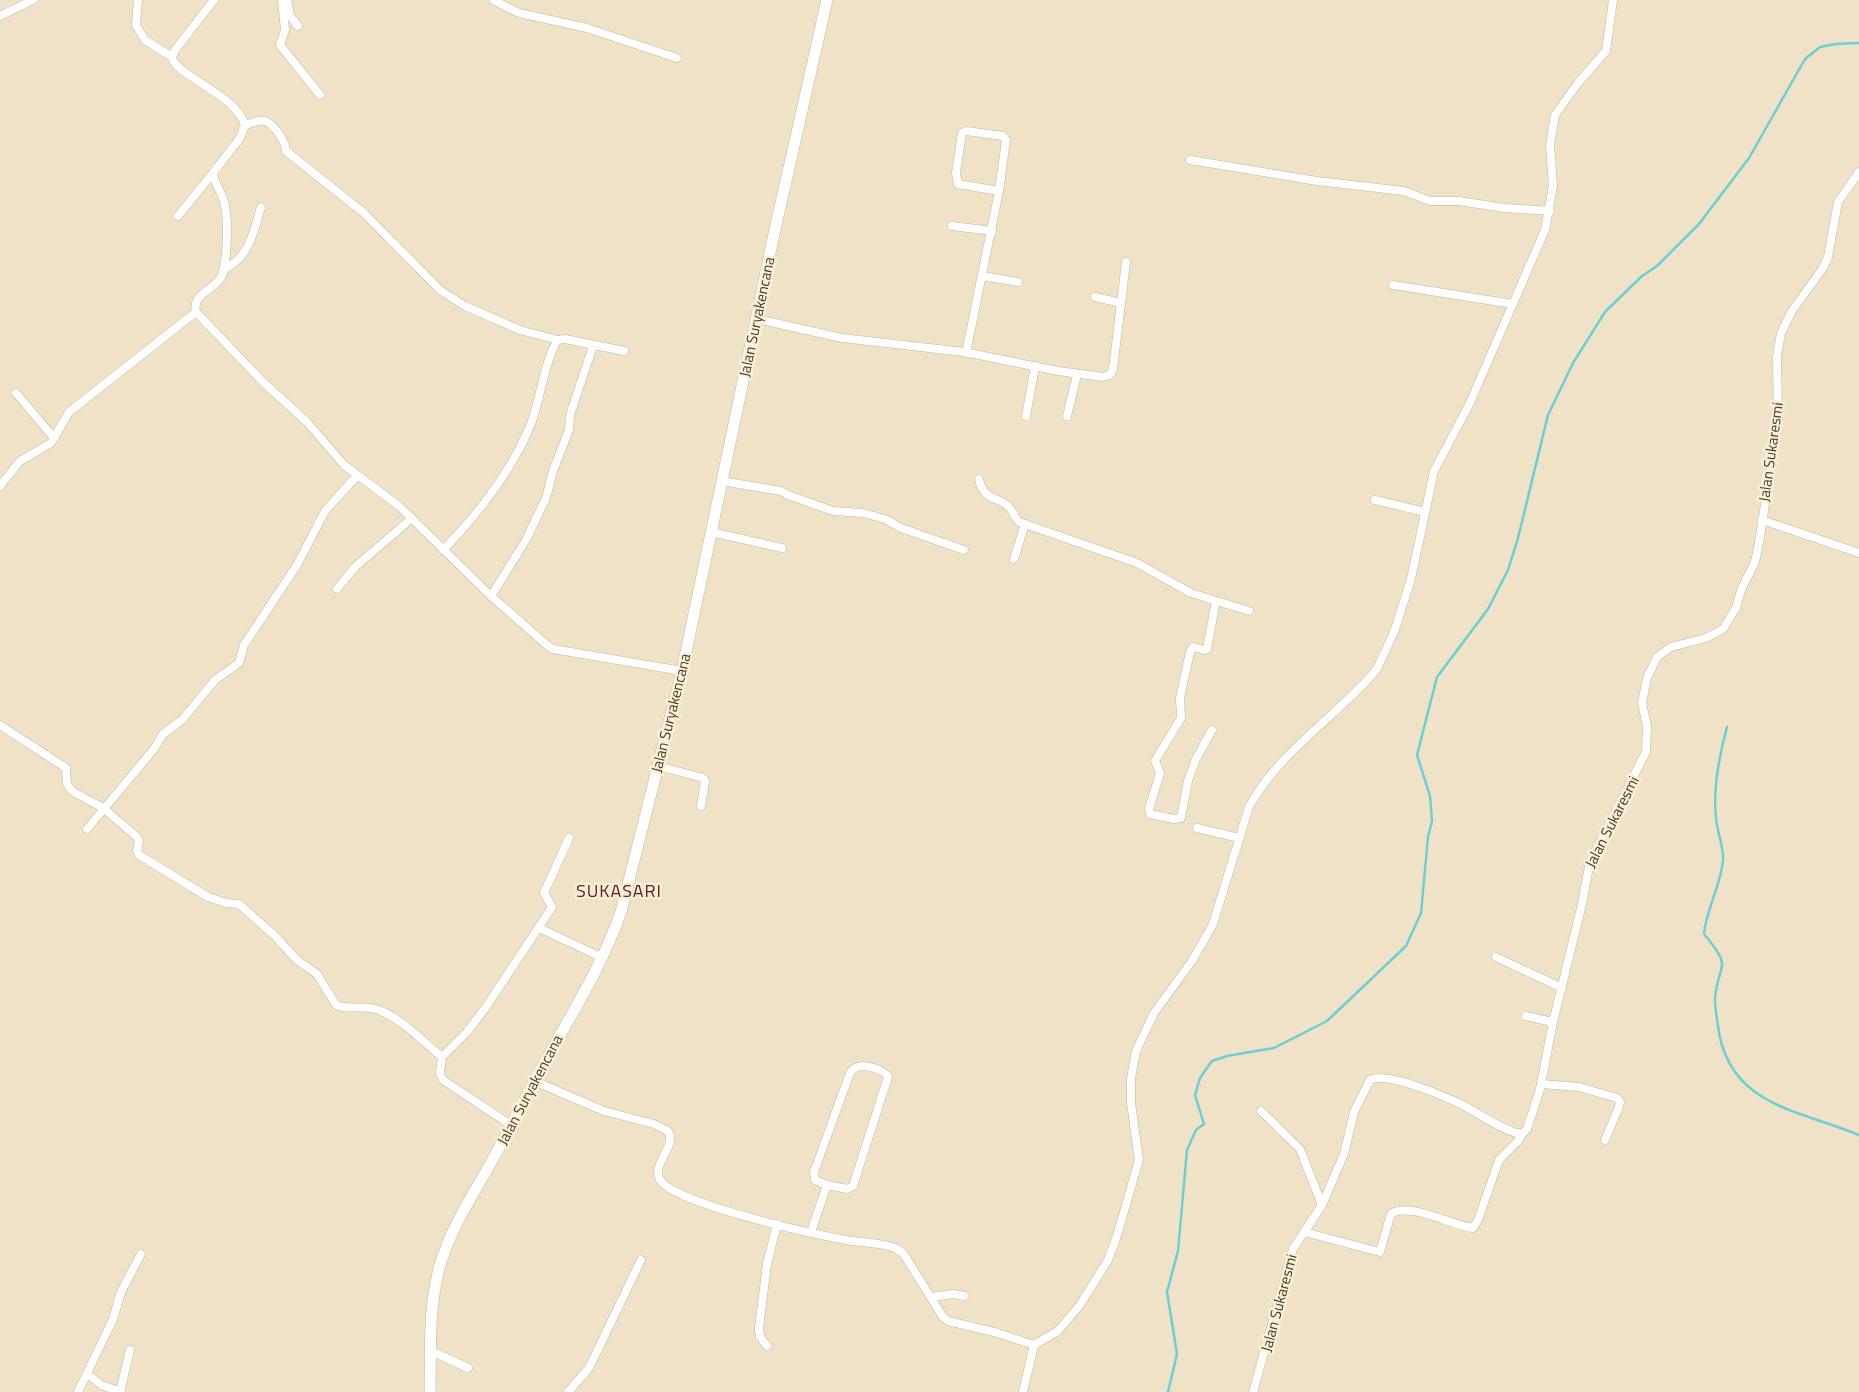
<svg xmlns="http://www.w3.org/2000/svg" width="1859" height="1392" font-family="'Titillium Web',sans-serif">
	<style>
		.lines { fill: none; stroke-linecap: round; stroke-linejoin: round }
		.stream { stroke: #6bd0d2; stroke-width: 2.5 }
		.street-casing { stroke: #c4b89c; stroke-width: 9 }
		.secondary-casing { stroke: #c4b89c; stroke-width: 12 }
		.street { stroke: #fff; stroke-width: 8 }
		.secondary { stroke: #fff; stroke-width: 11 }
		.labels { text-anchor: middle; stroke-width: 5; stroke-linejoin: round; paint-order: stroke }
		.street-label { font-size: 15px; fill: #413c31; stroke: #fcefd3 }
		.quarter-label { font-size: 18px; letter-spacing: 1px; fill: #601b22; stroke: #fcefd3 }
	</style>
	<rect width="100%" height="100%" fill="#efe2c6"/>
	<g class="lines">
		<!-- stream -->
		<g class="stream">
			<path d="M1727 727C1719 756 1713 789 1716 818 1717 832 1724 847 1723 860 1721 886 1706 909 1704 934 1735 971 1717 962 1715 1000 1715 1008 1717 1018 1718 1026 1728 1106 1799 1110 1859 1135"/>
			<polyline points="1168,1392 1177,1354 1167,1292 1178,1251 1187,1150 1196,1130 1204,1124 1195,1095 1200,1078 1212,1061 1227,1056 1274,1048 1327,1021 1406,946 1421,913 1428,837 1432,821 1430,796 1417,755 1437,677 1488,609 1508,570 1518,538 1548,415 1573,363 1605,312 1642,276 1657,266 1699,224 1749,158 1805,59 1820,47 1836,44 1859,43"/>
		</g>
		<defs>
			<g id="street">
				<polyline points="138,0 136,25 145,40 172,57"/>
				<path d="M214 0 175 50 172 57C174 75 236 94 245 125L240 138 213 173C214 184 222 192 224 202 229 218 227 257 223 273 219 289 191 292 196 312L263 382 307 422 344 465 399 506 491 596 548 646 553 649 682 671"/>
				<polyline points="282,0 285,30 280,45 320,95"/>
				<polyline points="287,0 290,16 298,26"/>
				<polyline points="493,0 519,13 587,28 677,58"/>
				<polyline points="0,16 33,0"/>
				<path d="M245 125C252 123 259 119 265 121 274 124 286 142 286 151L364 213 440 290 465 306 520 330 558 340"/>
				<polyline points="1190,160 1317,181 1404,191 1430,201 1459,201 1504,208 1550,211"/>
				<polyline points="178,216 213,173"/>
				<polyline points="952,226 992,231"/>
				<path d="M224 269C250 257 253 233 261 207"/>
				<polyline points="983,276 1018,282"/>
				<polyline points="1393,285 1513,304"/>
				<polyline points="1095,297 1121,303"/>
				<polyline points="757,319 842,338 964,352 1058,371 1103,377 1110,375 1113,369 1126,262"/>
				<polyline points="966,353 999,191 1006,140 1003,136 966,131 962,133 956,173 958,184 999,191"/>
				<polyline points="16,393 54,438"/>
				<polyline points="1026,416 1035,366"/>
				<polyline points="1067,416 1077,375"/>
				<path d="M979 479C983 499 994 496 1007 505 1013 510 1014 517 1019 522L1137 563 1191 593 1249 611"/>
				<polyline points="721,481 781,491 788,495 833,511 863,513 885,519 901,528 964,550"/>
				<polyline points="0,486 20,461 51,443 69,412 196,312"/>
				<polyline points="1375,500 1425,512"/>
				<polyline points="1762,520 1859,553"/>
				<polyline points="711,532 782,548"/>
				<path d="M443 550C479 513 513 470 532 421 539 402 547 353 558 340L565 339 624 351"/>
				<polyline points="1014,559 1025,524"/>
				<polyline points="337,589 355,567 412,518"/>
				<polyline points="491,596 526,540 546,498 553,471 569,430 570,415 593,346"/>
				<path d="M0 725 66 768 67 784 72 791 103 808 137 837 139 841 137 851 139 855 208 897 226 903 239 904 274 935 297 960 317 974 336 1005C350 1011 365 1004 379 1010 402 1019 423 1042 442 1057L440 1073 443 1080 512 1126"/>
				<polyline points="1212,730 1196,759 1188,781 1181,818 1174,819 1150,814 1149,809 1160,773 1155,761 1181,718 1180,698 1190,652 1193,647 1204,650 1207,649 1216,601"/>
				<polyline points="658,766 703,778 705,781 701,806"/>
				<polyline points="1197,828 1239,838"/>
				<polyline points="87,829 154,749 163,734 182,720 215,680 239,663 244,645 297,565 325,511 357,476"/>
				<polyline points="539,928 601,957"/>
				<polyline points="1496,957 1562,988"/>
				<polyline points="1526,1016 1553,1022"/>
				<polyline points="442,1057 467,1032 486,1007 552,907 544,893 569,838"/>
				<path d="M534 1081 604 1111 654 1124 668 1131C678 1147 649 1165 661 1181 678 1204 813 1234 846 1240 862 1243 880 1242 895 1248L903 1253 943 1317 948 1321 998 1333 1034 1345 1058 1331 1080 1305 1108 1260 1116 1239 1139 1160 1131 1103V1078L1136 1051 1154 1013 1192 961 1213 924 1249 807C1276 756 1332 719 1370 677L1377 669 1394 632 1411 579 1434 471 1469 405 1545 230 1553 186 1550 145 1555 115 1578 83 1606 51 1613 0"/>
				<polyline points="1541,1084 1579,1087 1617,1098 1620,1102 1619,1107 1605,1140"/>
				<polyline points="1261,1111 1300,1149 1322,1205"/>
				<path d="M811 1232 827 1185 815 1180 814 1172 850 1073C857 1061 879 1067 888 1076L887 1080 853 1186 847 1189 827 1185"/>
				<path d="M1304 1232 1380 1252 1390 1217 1392 1213C1413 1203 1450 1225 1473 1228L1478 1220 1499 1160 1518 1141 1523 1133"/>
				<polyline points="931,1297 953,1294 964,1296"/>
				<polyline points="767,1346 760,1337 759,1328 767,1264 777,1224"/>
				<polyline points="429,1350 468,1368"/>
				<polyline points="88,1374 101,1385 121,1392"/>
				<polyline points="78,1392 113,1319 121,1292 141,1254"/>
				<polyline points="120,1392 130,1350"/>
				<polyline points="568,1392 589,1368 641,1260"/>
				<polyline points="1023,1392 1034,1345"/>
				<path d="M1253 1392 1293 1249 1322 1205 1344 1154 1354 1112 1370 1080C1384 1071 1439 1094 1454 1101 1475 1110 1494 1126 1516 1133H1523L1527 1129 1540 1089 1553 1022 1582 904 1590 861 1646 752 1647 726 1642 703 1647 678 1657 657 1671 647 1706 638 1723 629 1736 608 1741 590 1755 562 1759 543 1778 420 1777 356 1781 333 1792 311 1823 268 1828 257 1838 202 1859 172"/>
			</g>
			<path id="secondary" d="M430 1392C431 1347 428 1309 440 1265 452 1225 475 1192 494 1157 511 1127 526 1096 542 1067 570 1017 602 966 621 912L682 671 774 234 827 0"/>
		</defs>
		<!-- street casing -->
		<use href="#street" class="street-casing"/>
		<!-- secondary casing -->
		<use href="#secondary" class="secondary-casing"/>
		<!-- street -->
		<use href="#street" class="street"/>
		<!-- secondary -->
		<use href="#secondary" class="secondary"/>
	</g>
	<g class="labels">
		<!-- street labels -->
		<g class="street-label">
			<text transform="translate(757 317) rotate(-78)" y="5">Jalan Suryakencana</text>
			<text transform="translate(1771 452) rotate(-82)" y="5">Jalan Sukaresmi</text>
			<text transform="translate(671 713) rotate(-76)" y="5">Jalan Suryakencana</text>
			<text transform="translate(1612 822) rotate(-63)" y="5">Jalan Sukaresmi</text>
			<text transform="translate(530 1090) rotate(-62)" y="5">Jalan Suryakencana</text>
			<text transform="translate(1279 1303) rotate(-75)" y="5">Jalan Sukaresmi</text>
		</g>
		<!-- quarter labels -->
		<g class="quarter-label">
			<text x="619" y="897">SUKASARI</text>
		</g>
	</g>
</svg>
